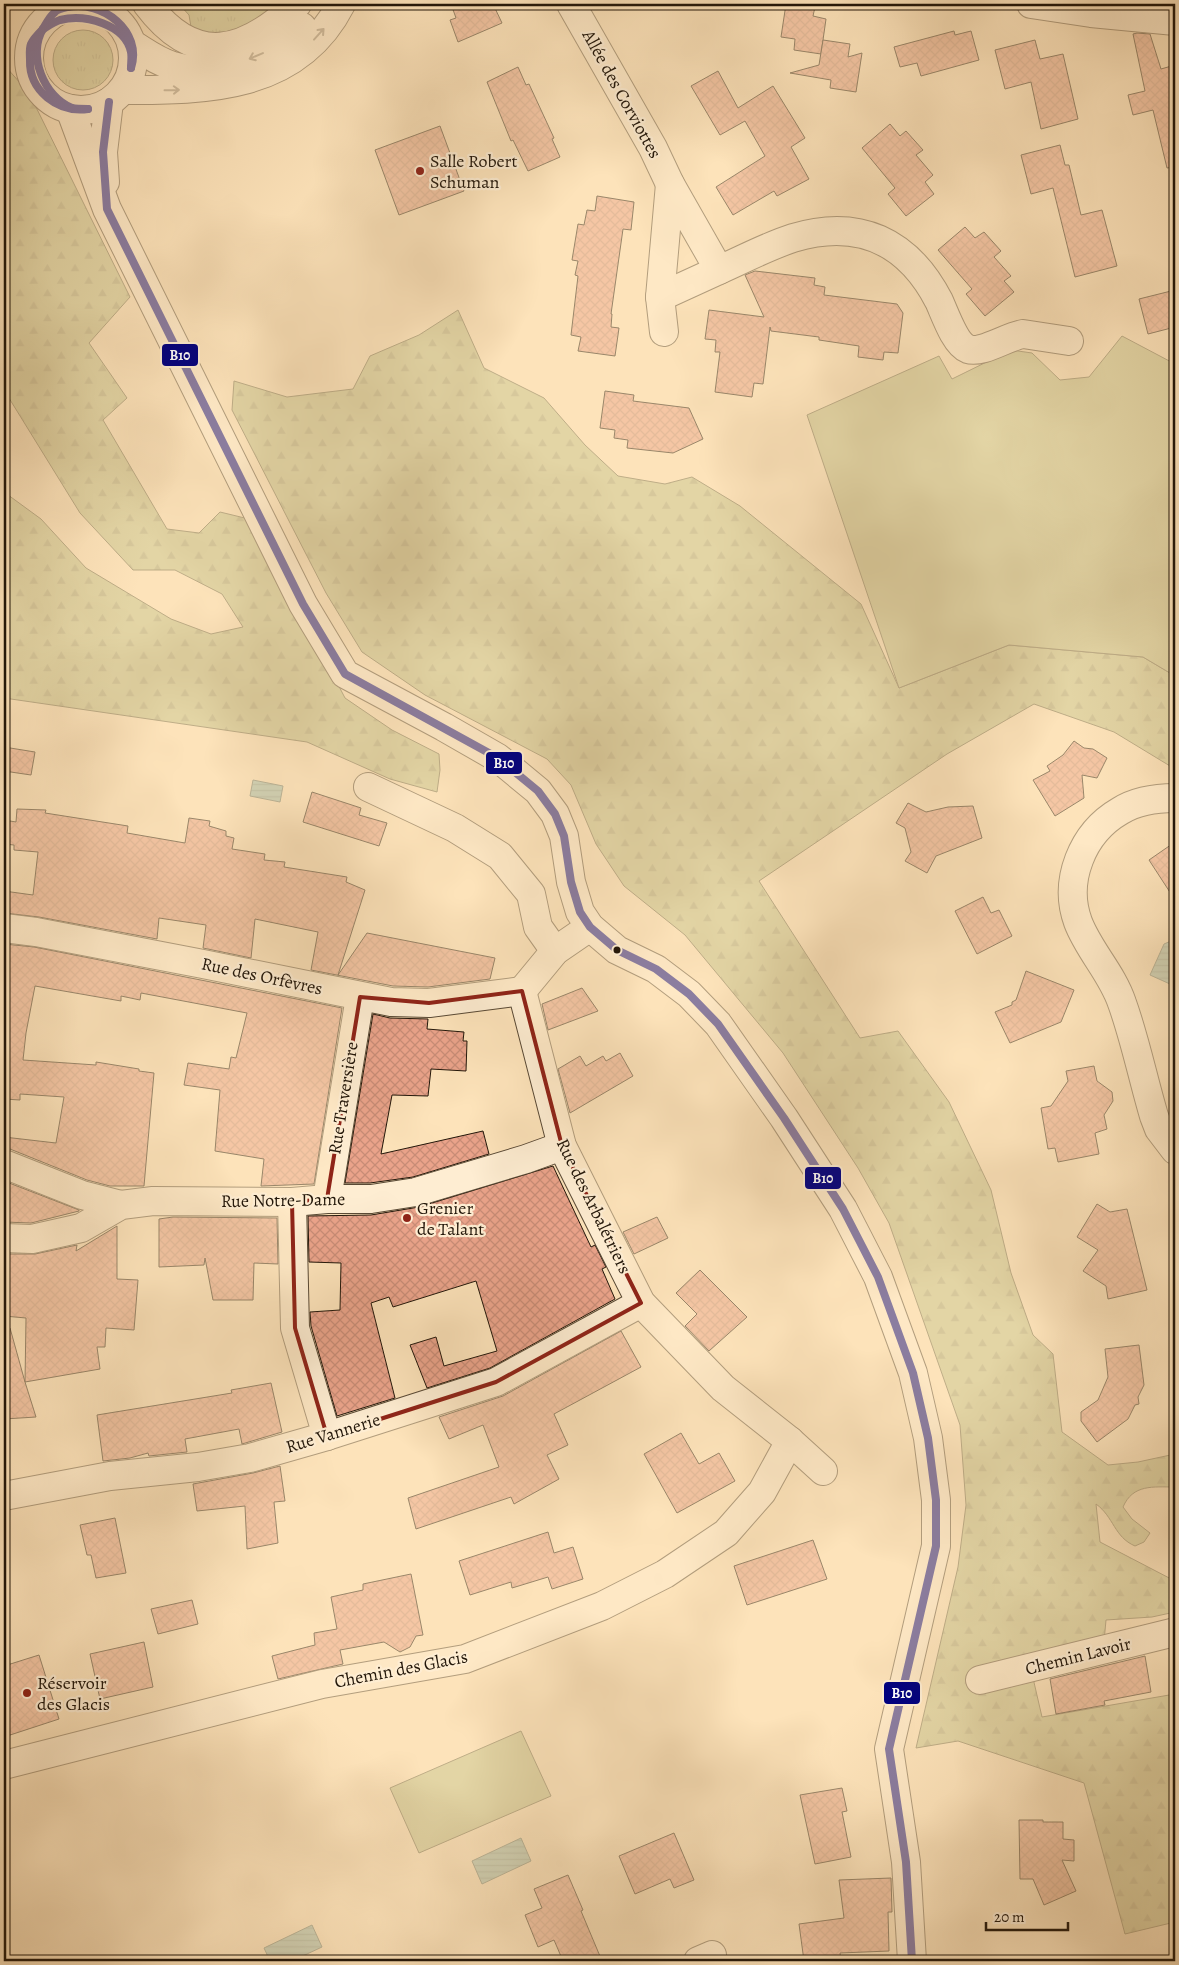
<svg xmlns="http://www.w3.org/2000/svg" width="1179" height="1965" font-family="Alegreya,serif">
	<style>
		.grass { fill: url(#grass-tufts); stroke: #736c4b }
		.forest { fill: url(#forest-firs); stroke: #736c4b }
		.garden { fill: #c4c38d; stroke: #736c4b }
		.water { fill: url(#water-rules); stroke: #6d7b6d }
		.building { fill: url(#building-cross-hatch); stroke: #221609 }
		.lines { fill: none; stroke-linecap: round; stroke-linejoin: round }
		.minor-casing { stroke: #594935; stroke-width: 30 }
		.minor { stroke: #feedd2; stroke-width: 28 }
		.bus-1-casing { stroke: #feedd2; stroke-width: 11 }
		.bus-1 { stroke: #000080; stroke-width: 8 }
		.oneway { stroke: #9b8c78 }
		.marked { fill: none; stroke: #8f2418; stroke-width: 4; stroke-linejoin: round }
		.poi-dot { fill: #8f2418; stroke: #feedd2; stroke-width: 2 }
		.bus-dot { fill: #221609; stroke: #feedd2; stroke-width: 2 }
		.labels { text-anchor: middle; stroke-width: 4.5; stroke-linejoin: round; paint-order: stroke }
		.street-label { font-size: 18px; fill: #221609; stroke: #feedd2 }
		.poi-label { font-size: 18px; fill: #221609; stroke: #feedd2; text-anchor: start }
		.line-badge { stroke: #feedd2; stroke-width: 2 }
		.badge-label { font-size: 14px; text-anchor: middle; font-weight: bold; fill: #fff }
	</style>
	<defs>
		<pattern id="grass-tufts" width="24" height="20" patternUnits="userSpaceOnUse" patternTransform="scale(1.25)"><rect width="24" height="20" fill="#c4c38d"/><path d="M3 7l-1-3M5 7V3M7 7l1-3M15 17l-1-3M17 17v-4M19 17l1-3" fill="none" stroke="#a8a778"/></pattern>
		<pattern id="forest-firs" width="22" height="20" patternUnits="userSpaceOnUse" patternTransform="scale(1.25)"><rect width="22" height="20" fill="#c4c38d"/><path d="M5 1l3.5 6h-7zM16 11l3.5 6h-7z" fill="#a8a778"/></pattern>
		<pattern id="water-rules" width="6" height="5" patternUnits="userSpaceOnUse" patternTransform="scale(1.25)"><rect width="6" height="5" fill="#9fbeaf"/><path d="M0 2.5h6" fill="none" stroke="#89a395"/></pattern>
		<pattern id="building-cross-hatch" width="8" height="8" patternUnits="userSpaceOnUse" patternTransform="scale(1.25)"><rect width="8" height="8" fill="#eaa38a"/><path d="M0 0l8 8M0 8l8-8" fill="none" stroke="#c88c76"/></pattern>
	</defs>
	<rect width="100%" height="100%" fill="#fde3ba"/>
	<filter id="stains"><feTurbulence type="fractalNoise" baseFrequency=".004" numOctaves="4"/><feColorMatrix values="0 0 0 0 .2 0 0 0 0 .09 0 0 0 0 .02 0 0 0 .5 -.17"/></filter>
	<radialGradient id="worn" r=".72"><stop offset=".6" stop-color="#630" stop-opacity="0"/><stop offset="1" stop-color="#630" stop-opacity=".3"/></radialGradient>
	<!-- grass -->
	<g class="grass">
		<polygon points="179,4 280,4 235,32 192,33 189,15"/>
		<circle cx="83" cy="60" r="30"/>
	</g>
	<!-- forest -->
	<g class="forest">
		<polygon points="4,67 6,67 29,93 130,297 89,343 127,398 103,420 167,529 199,533 220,512 253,520 345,698 392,730 439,754 440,770 437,792 390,779 307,742 4,698 4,492 41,519 86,568 171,619 211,634 243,627 222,594 175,570 133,570 80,513 4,390"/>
		<path d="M458 310 484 368 544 398 585 445 618 476 665 484 692 477 740 506 861 604 899 688 1009 645 1143 657 1175 676V769L1114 732 1034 704 947 754 759 881 860 1038 898 1031 949 1102 991 1190 1011 1273 1033 1335 1053 1354 1062 1432 1108 1465 1138 1462 1175 1454V1487C1153 1487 1133 1484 1123 1507L1132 1519 1150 1533 1144 1542 1135 1546C1114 1537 1114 1517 1096 1504L1100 1542 1175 1581V1612L1152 1617 1106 1620 1104 1642 1033 1678 1042 1717 1175 1694V1922L1125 1934 1084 1783 958 1741 916 1748 958 1567 966 1505 960 1425 889 1223 858 1168 783 1053 685 935 624 886 596 844 571 785 547 759 425 695 362 652 326 593 232 410 234 381 287 397 353 389 370 356 419 335Z"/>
	</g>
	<!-- garden -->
	<g class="garden">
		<polygon points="1122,336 1175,364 1175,676 1143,657 1009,645 899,688 807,415 939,356 952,379 1011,350 1032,353 1060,380 1089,377"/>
		<polygon points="521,1731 551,1796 419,1853 390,1788"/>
	</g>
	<!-- water -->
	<g class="water">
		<polygon points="253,780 283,786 280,802 250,796"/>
		<polygon points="1171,941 1175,943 1175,971 1170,984 1150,975 1164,944"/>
		<polygon points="521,1838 531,1861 482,1884 472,1861"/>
		<polygon points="312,1925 322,1947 292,1961 270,1961 264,1948"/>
	</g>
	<!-- building -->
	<g class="building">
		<polygon points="451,4 493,4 502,23 458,42 450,20 456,18"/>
		<polygon points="786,4 815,7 813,16 826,19 821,54 794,50 795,39 781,37"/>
		<polygon points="954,31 955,35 971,31 979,60 921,76 917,63 900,67 894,47"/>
		<polygon points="1137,33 1150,34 1161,69 1175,65 1175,167 1167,168 1153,110 1133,115 1128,95 1145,91 1133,34"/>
		<polygon points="823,40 850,44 848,57 862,53 856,92 830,88 831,80 790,73 819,65"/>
		<polygon points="1035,40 1040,59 1063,54 1078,119 1041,129 1031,82 1005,89 995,50"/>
		<polygon points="518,67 526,85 529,84 554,138 552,139 560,157 528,171 513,140 511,141 487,82"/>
		<polygon points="718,71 738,108 773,86 805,138 791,147 809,179 777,196 774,191 733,215 716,187 765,156 745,121 720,135 691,86"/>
		<polygon points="890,124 900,136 906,131 923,150 916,155 933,175 925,182 934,194 906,216 888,194 895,188 862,148"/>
		<polygon points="440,126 464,191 399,215 375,150"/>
		<polygon points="1060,145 1065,165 1069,165 1081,215 1102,210 1117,266 1075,277 1053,188 1031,194 1021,155"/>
		<polygon points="597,196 634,202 631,230 623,229 611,314 612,314 611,327 619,328 615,356 578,351 581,337 571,335 578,276 575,275 578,261 572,260 578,224 584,225 587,210 595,211"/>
		<polygon points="965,227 975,238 984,232 1001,251 994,257 1011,276 1004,281 1014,292 985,316 966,294 972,289 938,250"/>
		<polygon points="755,271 815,278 814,285 825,287 824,295 897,304 903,313 898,353 884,352 883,360 858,357 859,346 819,340 819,337 771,331 770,327 763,384 754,383 752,397 715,392 720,352 715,352 716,340 705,339 709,310 764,317 745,275"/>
		<polygon points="1175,290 1175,327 1148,334 1139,299"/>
		<polygon points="605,391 634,395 633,401 689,408 703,439 673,453 627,448 628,440 614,438 615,430 600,428"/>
		<polygon points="1074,741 1084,748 1093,749 1107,758 1097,778 1082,775 1084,798 1055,816 1033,780 1050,771 1047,766 1063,755"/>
		<polygon points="4,747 35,752 31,775 4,771"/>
		<polygon points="312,792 361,808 359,815 387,823 379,846 303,822"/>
		<polygon points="908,803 926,812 948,807 973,806 982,838 936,856 927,873 905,861 911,852 905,828 896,823"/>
		<polygon points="17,809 46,810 45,813 128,826 127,833 185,843 189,818 210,821 209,826 226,831 226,836 234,838 232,849 265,854 264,860 285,862 284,867 347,877 346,882 365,890 338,975 367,933 495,958 490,979 428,987 393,986 311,970 318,932 255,919 251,958 203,948 206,925 159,918 157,939 39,917 4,913 4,891 33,895 38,852 14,850 14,845 4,844 4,820 16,822"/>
		<polygon points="1175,842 1175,900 1149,860"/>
		<polygon points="983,897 991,913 999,910 1012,936 977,954 955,911"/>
		<polygon points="4,944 34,947 342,1008 314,1184 261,1186 264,1159 215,1151 220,1090 184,1085 188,1063 229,1069 231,1057 236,1058 247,1013 141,993 140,1000 121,996 121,1001 35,986 26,1033 23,1060 96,1065 96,1062 139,1069 139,1071 154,1073 144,1186 110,1186 87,1180 10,1149 4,1149 4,1137 56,1143 64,1097 20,1094 20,1100 4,1099"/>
		<polygon points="1026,971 1074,990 1061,1022 1010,1043 995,1012 1012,1005 1012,1002 1016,1000"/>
		<polygon points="582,988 598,1011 548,1030 542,1004"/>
		<polygon points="373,1014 390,1018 428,1019 427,1029 464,1032 463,1041 467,1041 466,1071 431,1069 428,1096 392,1095 381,1154 483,1131 489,1154 413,1177 370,1183 345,1183"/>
		<polygon points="620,1053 633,1076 570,1113 558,1069 580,1056 586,1066 603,1056 606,1061"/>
		<polygon points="1094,1066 1097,1081 1112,1092 1113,1101 1104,1115 1107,1129 1095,1133 1099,1154 1058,1162 1055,1148 1048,1149 1041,1108 1051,1106 1068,1081 1066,1071"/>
		<polygon points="553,1166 591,1247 595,1245 606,1267 602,1269 615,1299 490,1368 427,1388 410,1345 436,1337 444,1366 497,1351 476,1281 393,1307 389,1297 371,1303 395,1398 337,1416 311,1326 310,1312 340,1310 341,1263 309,1262 308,1216 371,1215 419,1207"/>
		<polygon points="4,1181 79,1210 79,1211 31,1223 4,1222"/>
		<polygon points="1097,1204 1110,1212 1127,1209 1147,1290 1108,1299 1106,1286 1083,1271 1098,1250 1077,1237"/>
		<polygon points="173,1217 277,1218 278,1264 254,1263 253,1300 213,1300 205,1258 204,1265 159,1267 159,1219"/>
		<polygon points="657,1217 668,1238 634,1254 623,1232"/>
		<polygon points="117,1226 117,1279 138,1280 134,1330 106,1328 105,1347 97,1347 100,1369 25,1382 36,1417 4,1419 4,1329 10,1328 25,1382 26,1318 4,1316 4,1254 35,1254 77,1245 76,1251"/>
		<polygon points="700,1270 747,1317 709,1351 685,1326 697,1314 676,1293"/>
		<polygon points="621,1331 641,1367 554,1414 568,1445 547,1455 559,1479 514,1504 511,1497 416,1529 408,1498 499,1467 483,1425 449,1439 439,1417 503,1396"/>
		<polygon points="1139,1345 1144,1385 1138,1397 1139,1404 1135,1405 1128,1419 1097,1442 1081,1421 1081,1412 1098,1400 1108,1377 1105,1349"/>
		<polygon points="271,1383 282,1432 242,1444 239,1429 185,1439 187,1452 149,1456 148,1453 130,1458 103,1461 97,1415 232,1393 231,1390"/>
		<polygon points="681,1433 699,1464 719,1453 735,1481 677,1513 644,1454"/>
		<polygon points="280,1466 285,1501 274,1502 278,1543 247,1549 245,1506 197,1511 193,1484 253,1473"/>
		<polygon points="115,1518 126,1573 96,1578 91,1555 87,1555 80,1525"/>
		<polygon points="548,1532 554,1553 573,1547 583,1579 552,1589 548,1577 512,1588 511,1582 470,1595 459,1561"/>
		<polygon points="813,1540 827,1579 747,1605 734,1566"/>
		<polygon points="411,1574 423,1635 416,1636 410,1647 400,1652 384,1642 340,1650 343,1664 278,1679 272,1656 315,1645 314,1633 337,1629 331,1597 363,1590 363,1584"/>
		<polygon points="192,1600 198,1624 158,1634 151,1609"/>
		<polygon points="144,1642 153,1687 100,1699 90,1654"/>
		<polygon points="39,1655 59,1719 4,1737 4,1666"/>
		<polygon points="1145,1656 1151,1692 1104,1701 1105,1705 1056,1714 1050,1679"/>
		<polygon points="842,1788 847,1811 842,1812 851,1857 815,1864 800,1795"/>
		<polygon points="1019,1820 1043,1820 1043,1822 1063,1822 1063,1839 1074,1840 1074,1861 1062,1860 1076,1891 1044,1905 1033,1879 1020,1879"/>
		<polygon points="674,1833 694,1880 674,1888 670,1879 635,1894 619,1856"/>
		<polygon points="568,1875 583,1910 581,1911 602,1961 563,1961 554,1940 538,1947 525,1915 542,1908 534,1889"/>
		<polygon points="891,1878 892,1912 888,1912 889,1951 840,1953 841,1961 804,1961 799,1924 844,1918 839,1880"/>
	</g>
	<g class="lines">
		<defs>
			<g id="minor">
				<path d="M147 4C195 68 244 54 297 4"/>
				<path d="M571 4 653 148 670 184 719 270C744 259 768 246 793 238 859 218 908 241 939 301 945 314 955 344 968 349 982 354 1008 336 1023 334L1069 341"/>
				<polyline points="1031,4 1091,13 1175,21"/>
				<circle cx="81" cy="58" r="52"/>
				<path d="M132 44C145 52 158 62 173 66 217 79 269 56 302 27"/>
				<path d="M123 90C207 90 297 90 341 4"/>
				<polyline points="70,109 107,209 303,604 345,674 444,727 498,758 538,791 555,814 564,836 571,882 580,912 590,927 617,950 656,969 689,994 718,1024 784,1118 843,1209 878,1277 913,1373 928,1438 936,1500 936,1546 889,1749 906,1862 912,1961"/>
				<polyline points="105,182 103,152 109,102"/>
				<polyline points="660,297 719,270"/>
				<polyline points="664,332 660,297 670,184"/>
				<polyline points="368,787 455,828 500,856 531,894 538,927 555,951"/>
				<path d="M1175 798C1157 798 1136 801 1120 811 1082 833 1063 881 1078 922 1089 951 1112 973 1122 1003 1135 1039 1143 1079 1154 1116L1159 1129 1175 1150"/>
				<polyline points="4,928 36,932 203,964 391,1002 429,1003 522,991"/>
				<polyline points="522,991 562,1146 641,1303 723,1388 790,1441 823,1471"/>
				<polyline points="522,991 555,951 590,927"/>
				<polyline points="4,1164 82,1195 121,1205"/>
				<polyline points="327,1199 360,997"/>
				<polyline points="292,1202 295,1328 327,1436"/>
				<polyline points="4,1238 32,1239 81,1228 121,1205 153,1201 292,1202 327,1199 371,1199 416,1192 526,1159 562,1146"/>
				<polyline points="4,1496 110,1476 198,1467 250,1458 327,1436 496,1382 641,1303"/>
				<polyline points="980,1680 1175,1632"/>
				<polyline points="4,1765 322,1684 465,1659 602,1606 665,1574 726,1533 762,1492 790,1441"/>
				<polyline points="698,1961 712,1955"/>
			</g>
		</defs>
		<!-- minor casing -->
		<use href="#minor" class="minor-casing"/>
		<!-- minor -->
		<use href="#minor" class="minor"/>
		<defs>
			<g id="bus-1">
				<path d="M43 29C27 55 44 97 72 108 76 109 83 109 88 109"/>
				<path d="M43 29C39 33 33 39 31 44 29 49 30 55 30 60 29 91 58 113 88 109"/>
				<path d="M43 29C46 24 49 17 54 13 57 9 63 8 68 7 102 0 143 31 131 68"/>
				<path d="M43 29C48 26 54 22 60 20 85 14 125 24 131 52 132 57 131 63 131 68"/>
				<polyline points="109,102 103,152 107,209 303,604 345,674 498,758 538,791 555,814 564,836 571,882 580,912 590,927 617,950 656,969 689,994 718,1024 784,1118 843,1209 878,1277 913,1373 928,1438 936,1500 936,1546 889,1749 906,1862 912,1961"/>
			</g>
		</defs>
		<!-- bus-1 casing -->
		<use href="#bus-1" class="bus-1-casing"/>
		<!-- bus-1 -->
		<use href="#bus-1" class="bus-1"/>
	</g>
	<!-- one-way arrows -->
	<defs><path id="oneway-shaft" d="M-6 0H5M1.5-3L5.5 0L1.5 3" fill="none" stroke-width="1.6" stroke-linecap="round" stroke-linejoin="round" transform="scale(1.25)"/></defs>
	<g class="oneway">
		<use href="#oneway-shaft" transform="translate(319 34) rotate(-48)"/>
		<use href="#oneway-shaft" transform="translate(256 56) rotate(157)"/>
		<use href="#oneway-shaft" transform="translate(172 90) rotate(-1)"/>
	</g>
	<!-- marked area -->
	<path d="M0 0H1179V1965H0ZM522 991 562 1146 641 1303 496 1382 327 1436 295 1328 292 1202 327 1199 360 997 429 1003Z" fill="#fde3ba" fill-opacity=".55" fill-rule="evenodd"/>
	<path class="marked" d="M522 991 562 1146 641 1303 496 1382 327 1436 295 1328 292 1202 327 1199 360 997 429 1003Z"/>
	<!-- markers -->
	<g class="poi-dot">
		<circle cx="420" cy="171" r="5"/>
		<circle cx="407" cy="1218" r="5"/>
		<circle cx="27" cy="1693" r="5"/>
	</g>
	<circle class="bus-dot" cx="617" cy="950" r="4.5"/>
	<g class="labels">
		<!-- street labels -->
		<g class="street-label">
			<text transform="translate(622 94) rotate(61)" y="6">Allée des Corviottes</text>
			<text transform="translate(262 976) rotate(12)" y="6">Rue des Orfèvres</text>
			<text transform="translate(343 1098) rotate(-81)" y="6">Rue Traversière</text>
			<text transform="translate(283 1200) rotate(-1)" y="6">Rue Notre-Dame</text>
			<text transform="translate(594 1206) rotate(64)" y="6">Rue des Arbalétriers</text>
			<text transform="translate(333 1433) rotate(-17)" y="6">Rue Vannerie</text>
			<text transform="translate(1078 1656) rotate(-14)" y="6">Chemin Lavoir</text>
			<text transform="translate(401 1669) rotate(-11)" y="6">Chemin des Glacis</text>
		</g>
		<!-- poi labels -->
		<g class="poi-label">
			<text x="430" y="167">Salle Robert<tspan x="430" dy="21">Schuman</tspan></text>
			<text x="417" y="1214">Grenier<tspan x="417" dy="21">de Talant</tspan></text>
			<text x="37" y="1689">Réservoir<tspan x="37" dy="21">des Glacis</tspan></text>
		</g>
	</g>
	<g class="line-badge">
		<rect x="161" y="343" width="38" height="24" rx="5" fill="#000080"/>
		<rect x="485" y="751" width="38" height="24" rx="5" fill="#000080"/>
		<rect x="804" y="1166" width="38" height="24" rx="5" fill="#000080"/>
		<rect x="883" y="1681" width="38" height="24" rx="5" fill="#000080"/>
	</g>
	<g class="badge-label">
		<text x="180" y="360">B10</text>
		<text x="504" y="768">B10</text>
		<text x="823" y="1183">B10</text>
		<text x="902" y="1698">B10</text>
	</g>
	<!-- margin -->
	<rect width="1179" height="1965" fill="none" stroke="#fde3ba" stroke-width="20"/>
	<rect x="5" y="5" width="1169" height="1955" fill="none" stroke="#221609" stroke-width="2.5"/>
	<rect x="10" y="10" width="1159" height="1945" fill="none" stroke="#221609"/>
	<!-- scale -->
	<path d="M986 1922v8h82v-8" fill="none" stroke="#221609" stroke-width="2.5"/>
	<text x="994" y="1922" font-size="15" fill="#221609" stroke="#feedd2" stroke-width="4" paint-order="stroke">20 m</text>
	<rect width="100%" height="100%" filter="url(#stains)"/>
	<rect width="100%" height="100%" fill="url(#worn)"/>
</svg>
